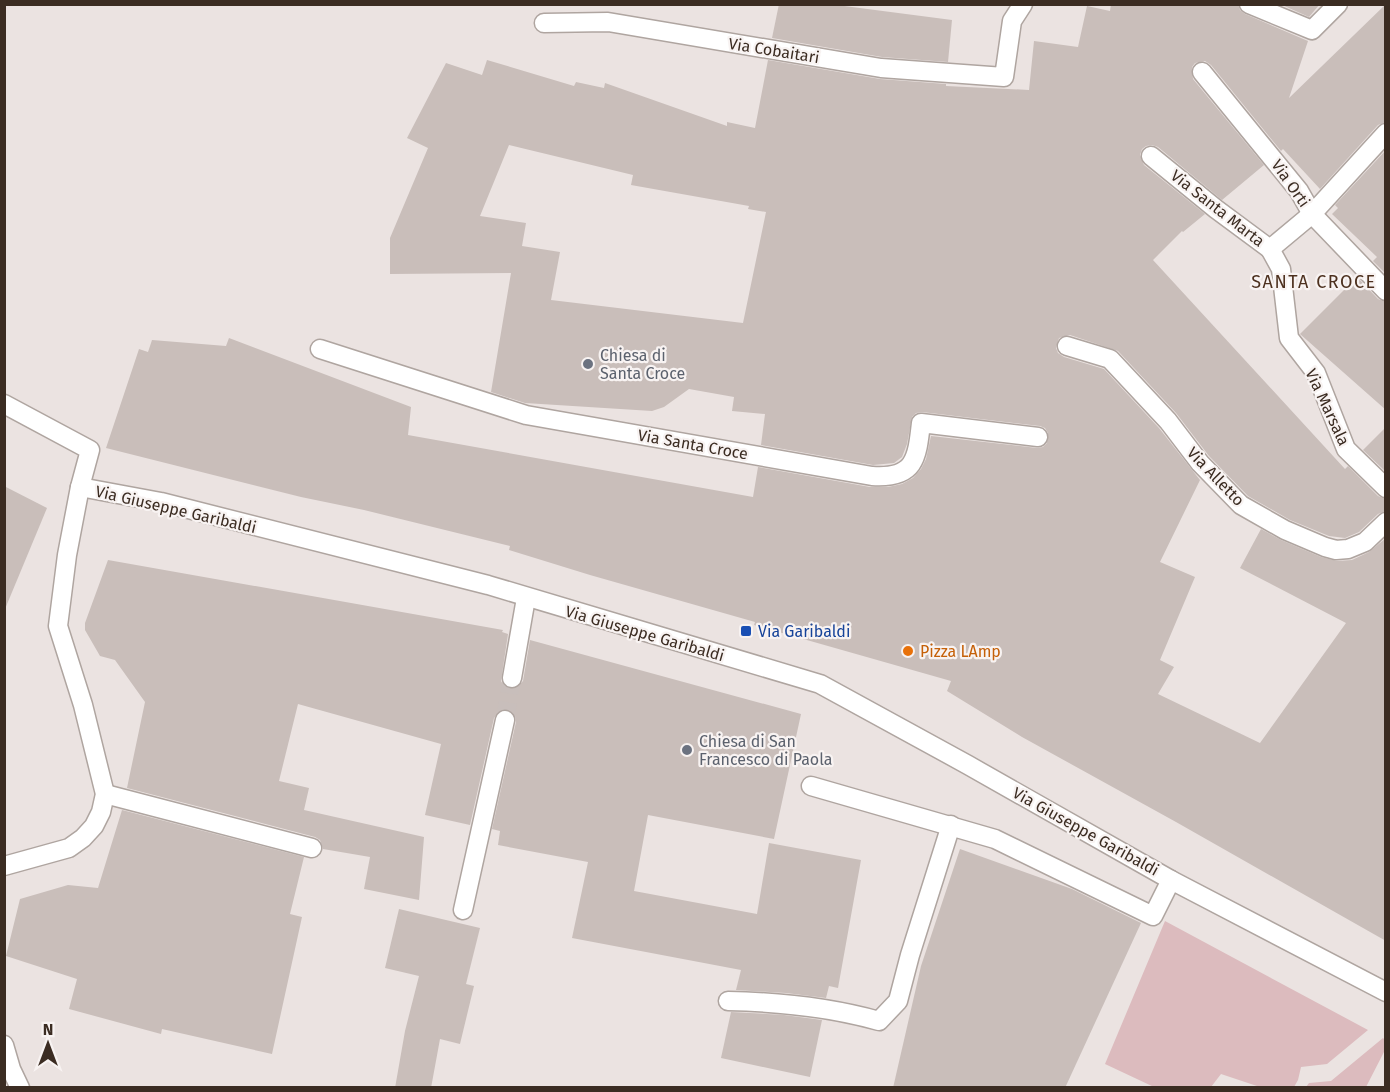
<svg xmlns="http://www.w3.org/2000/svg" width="1390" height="1092" font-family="'Fira Sans',sans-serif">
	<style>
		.green { fill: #dcbbbe }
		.building { fill: #c9beba; fill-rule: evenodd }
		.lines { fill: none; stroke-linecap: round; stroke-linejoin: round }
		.minor-tunnel { stroke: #c8bebb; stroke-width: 18; stroke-dasharray: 18 9; stroke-linecap: butt }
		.minor-casing { stroke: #afa5a0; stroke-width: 21 }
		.minor { stroke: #fff; stroke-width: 18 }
		.worship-dot { fill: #6b7280; stroke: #f8f3f2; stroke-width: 2 }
		.transit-dot { fill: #1a4fb4; stroke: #f8f3f2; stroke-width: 2 }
		.food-dot { fill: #e8710a; stroke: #f8f3f2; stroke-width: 2 }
		.labels { text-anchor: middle; stroke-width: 4.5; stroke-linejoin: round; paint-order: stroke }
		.street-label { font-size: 16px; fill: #3b2c22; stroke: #f8f3f2 }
		.worship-label { font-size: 16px; fill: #5b616d; stroke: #f8f3f2; text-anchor: start }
		.transit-label { font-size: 16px; fill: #164399; stroke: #f8f3f2; text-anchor: start }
		.food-label { font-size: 16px; fill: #c56008; stroke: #f8f3f2; text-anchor: start }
		.neighbourhood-label { font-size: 18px; letter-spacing: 1.5px; fill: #4d311f; stroke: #f8f3f2 }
	</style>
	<rect width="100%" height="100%" fill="#ebe3e1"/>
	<!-- green -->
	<g class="green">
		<polygon points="1165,921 1368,1030 1327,1064 1301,1067 1298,1080 1294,1087 1260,1087 1221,1074 1211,1087 1154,1087 1105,1064"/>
		<polygon points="1383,1038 1385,1040 1385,1050 1366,1087 1306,1087 1309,1083 1331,1081"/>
	</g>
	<!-- building -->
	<g class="building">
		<polygon points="779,4 829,4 952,20 948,62 882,57 772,38"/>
		<path d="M1111 4H1238L1240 10 1245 14 1308 41 1289 98 1386 4V122L1378 125 1320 189 1283 149 1281 151 1211 65 1205 61 1195 63 1192 67 1193 79 1264 165 1222 200 1158 147 1152 145 1146 146 1142 149 1140 155 1144 165 1205 214 1183 232 1182 231 1153 260 1345 469 1348 466 1378 496 1386 499V511L1378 514 1359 532 1345 538 1329 536 1290 520 1248 496 1209 456 1176 413 1118 351 1070 335 1059 338 1056 348 1058 353 1064 357 1104 369 1159 428 1200 480 1160 562 1195 577 1160 660 1174 667 1158 694 1260 743 1346 623 1240 568 1261 529 1281 540 1321 557 1337 561 1352 560 1369 552 1386 538V941L1176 822 1022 737 947 691 951 681 754 625 755 622 590 575 509 550 510 546 364 510 301 497 106 448 139 349 148 352 152 340 226 346 229 338 411 407 408 435 753 497 758 467 870 487H888L902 484 913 478 921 469 926 459 931 436 1037 448 1043 447 1047 443 1048 433 1045 428 1040 426 922 412 916 413 912 417 907 444 902 457 894 463 873 465 761 445 765 414 732 411 734 397 689 389 664 407 652 411 525 403 491 392 511 273 390 274V238L428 148 407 138 446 63 482 75 487 60 574 86 576 82 604 88 605 83 727 126V122L755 128 768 60 880 79 946 84V86L1029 90 1034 41 1078 47 1087 6 1110 11ZM509 145 633 175 631 185 749 206 748 209 766 212 743 323 551 300 560 252 522 246 526 223 480 216Z"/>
		<polygon points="1280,4 1320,4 1309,17"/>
		<polygon points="1386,150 1386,274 1373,261 1377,257 1332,214 1338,208 1335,205"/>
		<polygon points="1357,277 1378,299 1386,302 1386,410 1300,334"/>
		<polygon points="1386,427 1386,472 1363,450"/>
		<polygon points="4,486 47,508 5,609 4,609"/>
		<polygon points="108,560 503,630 502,632 508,634 501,681 504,686 510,689 516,688 523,681 530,640 801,714 774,839 648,815 634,891 757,914 769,843 861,860 838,988 829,986 826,998 786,993 736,990 741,970 572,938 588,862 498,845 500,831 492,829 516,722 515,716 508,709 501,710 494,718 470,825 425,815 441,744 298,704 279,781 309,788 304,810 424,837 419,900 364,889 370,857 323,849 320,840 315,837 127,788 145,702 115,660 100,656 85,630 85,623"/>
		<polygon points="122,810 304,857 290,914 302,917 272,1054 162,1029 161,1034 69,1009 77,979 6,956 20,899 68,885 98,888"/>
		<polygon points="960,849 1072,889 1141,923 1065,1088 893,1088 921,966"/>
		<polygon points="399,909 480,928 466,984 474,986 460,1044 440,1039 431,1088 395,1088 405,1031 419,976 385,968"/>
		<polygon points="731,1012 784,1015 822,1020 810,1077 721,1058"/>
	</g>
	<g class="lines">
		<!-- minor-tunnel -->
		<polyline class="minor-tunnel" points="505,720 512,678"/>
		<defs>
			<g id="minor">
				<polyline points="1249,4 1312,30 1338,4"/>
				<polyline points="544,23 608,22 881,68 1004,77 1012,21 1023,4"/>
				<polyline points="1202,72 1299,191 1312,214 1386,291"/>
				<polyline points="1151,156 1216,209 1270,249 1312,214 1386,133"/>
				<polyline points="1270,249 1281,269 1289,338 1316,373 1346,449 1386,488"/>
				<polyline points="1067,346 1110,359 1168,421 1200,463 1241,505 1285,530 1325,547 1336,550 1348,549 1365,542 1386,522"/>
				<path d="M320 349 526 415 872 476C915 479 917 459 921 423L1038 437"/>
				<polyline points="4,404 90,450 80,487 67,555 58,626 83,705 105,794 101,812 94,826 83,838 69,848 4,866"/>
				<polyline points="80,487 161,502 488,585 820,684 968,765 1171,880 1386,992"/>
				<polyline points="512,678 526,598"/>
				<polyline points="811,786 995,839 1153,916 1171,880"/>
				<polyline points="105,794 312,848"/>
				<polyline points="463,910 505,720"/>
				<path d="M728 1001C779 1002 829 1007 879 1021L898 1001 910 955 951 825"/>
				<polyline points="4,1045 11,1069 20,1088"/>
			</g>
		</defs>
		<!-- minor casing -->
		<use href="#minor" class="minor-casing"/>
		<!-- minor -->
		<use href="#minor" class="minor"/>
	</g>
	<!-- markers -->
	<g class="worship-dot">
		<circle cx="588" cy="364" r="6"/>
		<circle cx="687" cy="750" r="6"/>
	</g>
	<rect class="transit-dot" x="740" y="625" width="12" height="12" rx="3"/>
	<circle class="food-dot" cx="908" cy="651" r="6"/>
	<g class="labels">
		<!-- street labels -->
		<g class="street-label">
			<text transform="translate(774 50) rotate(9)" y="6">Via Cobaitari</text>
			<text transform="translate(1291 183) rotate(55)" y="6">Via Orti</text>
			<text transform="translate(1218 208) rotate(38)" y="6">Via Santa Marta</text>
			<text transform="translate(1328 407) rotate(65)" y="6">Via Marsala</text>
			<text transform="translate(693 444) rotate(10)" y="6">Via Santa Croce</text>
			<text transform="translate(1216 476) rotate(46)" y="6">Via Alletto</text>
			<text transform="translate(176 509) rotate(13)" y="6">Via Giuseppe Garibaldi</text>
			<text transform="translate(645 633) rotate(16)" y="6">Via Giuseppe Garibaldi</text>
			<text transform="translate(1086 831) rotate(29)" y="6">Via Giuseppe Garibaldi</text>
		</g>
		<!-- worship labels -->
		<g class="worship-label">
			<text x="600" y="361">Chiesa di<tspan x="600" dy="18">Santa Croce</tspan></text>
			<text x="699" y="747">Chiesa di San<tspan x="699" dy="18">Francesco di Paola</tspan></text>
		</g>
		<!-- transit labels -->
		<g class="transit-label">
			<text x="758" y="637">Via Garibaldi</text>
		</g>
		<!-- food labels -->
		<g class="food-label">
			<text x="920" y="657">Pizza LAmp</text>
		</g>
		<!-- neighbourhood labels -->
		<g class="neighbourhood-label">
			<text x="1314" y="288">SANTA CROCE</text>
		</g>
	</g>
	<!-- border -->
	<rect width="1390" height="1092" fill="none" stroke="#3b2c22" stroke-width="12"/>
	<!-- north arrow -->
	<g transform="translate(48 1044)" stroke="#f8f3f2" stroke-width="4.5" paint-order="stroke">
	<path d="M0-4.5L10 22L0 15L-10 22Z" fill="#3b2c22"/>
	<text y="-9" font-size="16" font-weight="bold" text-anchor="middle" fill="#3b2c22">N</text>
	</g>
</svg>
